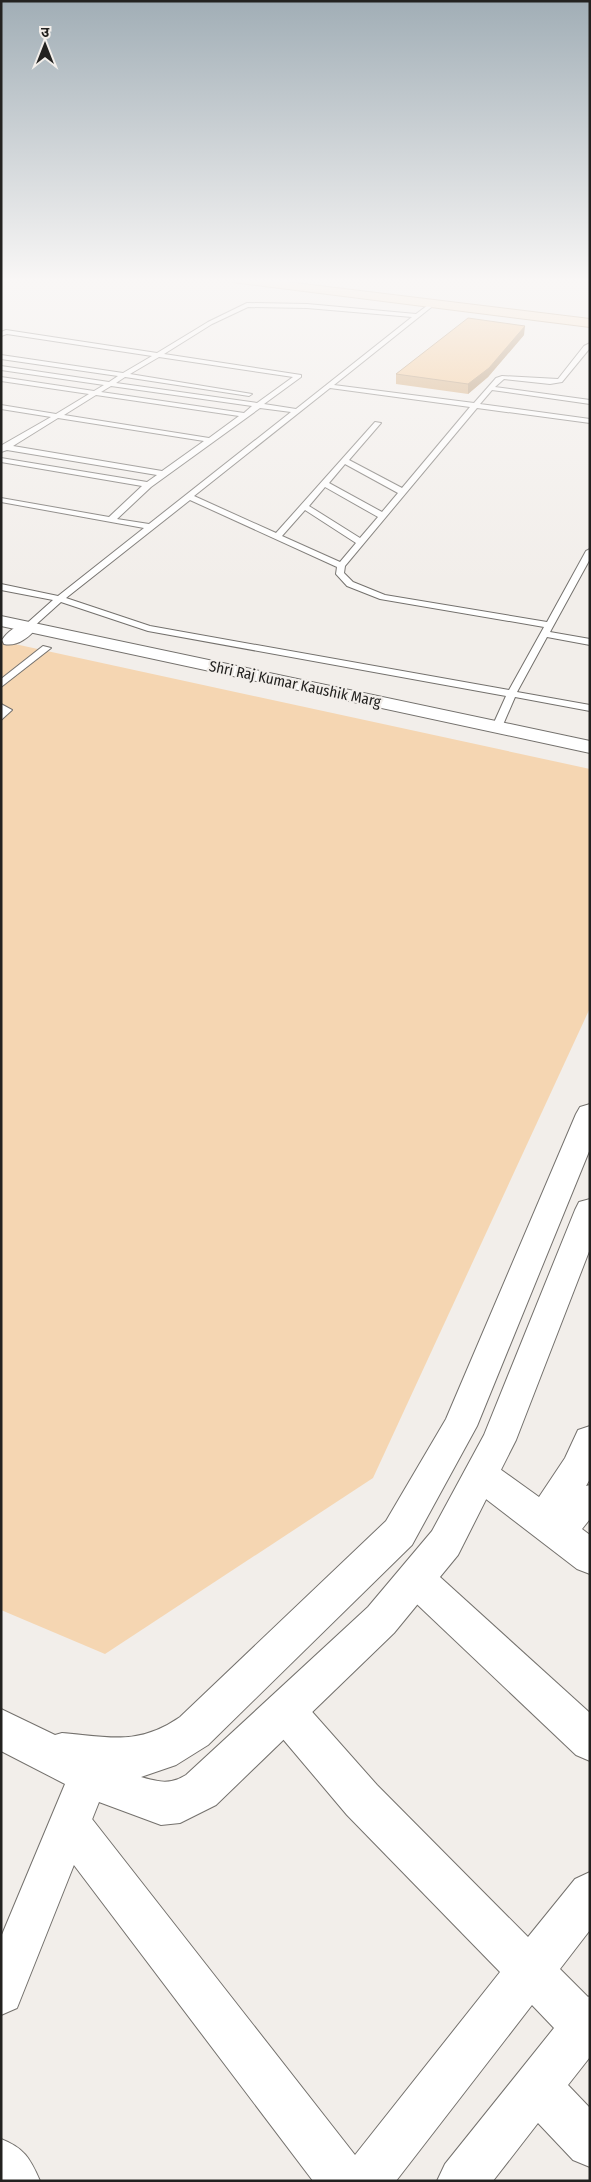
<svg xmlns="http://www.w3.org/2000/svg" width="591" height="2182" font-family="'Fira Sans Condensed','Noto Sans Devanagari',sans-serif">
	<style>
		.green { fill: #f5d6b2 }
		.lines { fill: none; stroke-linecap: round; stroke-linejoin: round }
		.lane-casing { stroke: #74716d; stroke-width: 2 }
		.street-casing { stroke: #74716d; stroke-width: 2 }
		.secondary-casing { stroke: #74716d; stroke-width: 2 }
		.primary-casing { stroke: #ae906c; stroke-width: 2 }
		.lane { fill: #fff; fill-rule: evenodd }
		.street { fill: #fff; fill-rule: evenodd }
		.secondary { fill: #fff; fill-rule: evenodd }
		.primary { fill: #fbe0bf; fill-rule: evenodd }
		.wall { fill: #d2a672 }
		.shaded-wall { fill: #ab875d }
		.building { fill: #f4c185; stroke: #ab875d }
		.labels { text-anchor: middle; stroke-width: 4.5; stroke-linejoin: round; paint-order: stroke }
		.far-street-label { font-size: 15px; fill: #232220; stroke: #f2eeea }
	</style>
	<rect width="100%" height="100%" fill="#f2eeea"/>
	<!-- green -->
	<polygon class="green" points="1,641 590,769 590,1008 373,1478 105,1654 1,1610"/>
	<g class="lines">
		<defs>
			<g id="lane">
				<path d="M432 302 434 305 334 385 474 403 496 378 502 376 558 379 584 346 590 343V348L562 382 550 384 504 379 495 387 590 400V404L492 390 480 404 590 419V423L477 408 345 566 344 573 353 582 385 595 547 622 586 551 590 549V559L550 632 590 639V645L547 637 517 692 590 705V711L515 697 502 727 497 730 492 727 506 696 148 631 61 602 31 629H25V625L53 600 1 590V584L58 596 144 528 1 502V498L109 517 142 486 1 462V458L147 482 157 475 7 450 1 452 2 445 51 417 1 409V405L56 414 89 394 1 381V377L94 391 104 385 1 370V366L109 382 118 376 1 359V355L123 373 152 356 7 334 1 336V332L6 330 157 353 208 322 247 303 307 304 416 314ZM248 307 307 308 412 317 296 409 264 404 301 377V375L164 354 212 324ZM159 357 293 377 257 403 116 383 125 377 249 396 252 394 130 374ZM111 386 252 406 244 413 101 392ZM330 388 470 407 402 488 349 460 381 423 375 422 276 533 194 496ZM96 395 239 416 209 438 64 415ZM260 408 291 412 149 524 117 519 151 487ZM58 418 204 441 162 471 13 446ZM345 464 398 493 382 512 329 483ZM325 487 378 517 360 538 309 506ZM190 500 337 567 336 574 347 586 380 599 544 627 509 690 150 626 66 598ZM305 510 356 543 340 562 282 536Z"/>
				<polygon points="43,646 51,648 1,687 1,679"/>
				<polygon points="1,704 12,710 1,720"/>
			</g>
			<g id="street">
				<path d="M28 622 34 623 37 627C30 637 17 647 4 644L2 640C7 632 18 624 28 622Z"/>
				<polygon points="590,1426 590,1479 586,1486 590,1485 590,1519 582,1529 590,1535 590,1574 577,1569 469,1486 463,1475 469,1464 481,1459 493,1464 539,1497 565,1458 578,1430"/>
				<polygon points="416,1561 429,1567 590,1713 590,1761 576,1755 403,1591 397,1579 403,1567"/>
				<polygon points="285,1691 299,1697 377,1785 528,1937 575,1879 590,1872 590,1930 560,1969 588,1997 590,1996 590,2057 568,2085 590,2108 590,2167 573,2160 538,2123 493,2181 437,2181 445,2164 554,2028 532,2005 396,2181 313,2181 55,1840 49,1825 55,1810 70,1804 85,1810 355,2155 500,1972 347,1815 271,1725 265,1711 271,1697"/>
				<path d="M1 2139C24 2148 30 2158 40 2181H1Z"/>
			</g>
			<g id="secondary">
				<polygon points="1,616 590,741 590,753 1,626"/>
				<path d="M590 1104V1149L477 1426 412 1545 208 1745 176 1765 141 1777C159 1782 170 1785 186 1775L368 1607 432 1531 484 1435 575 1210 579 1202 590 1199V1249L516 1440 458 1555 394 1633 216 1805 180 1823 161 1825 99 1802 17 2008 1 2015V1937L65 1784 1 1751V1709L55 1735 62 1733C110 1737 138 1746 180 1717L386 1521 446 1419 576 1114 580 1107Z"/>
			</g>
			<polygon id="primary" points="227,279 262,279 590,319 590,327 232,282"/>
		</defs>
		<!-- lane casing -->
		<use href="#lane" class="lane-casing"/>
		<!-- street casing -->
		<use href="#street" class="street-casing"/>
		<!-- secondary casing -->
		<use href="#secondary" class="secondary-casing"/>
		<!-- primary casing -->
		<use href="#primary" class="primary-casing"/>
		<!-- lane -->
		<use href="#lane" class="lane"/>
		<!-- street -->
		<use href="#street" class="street"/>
		<!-- secondary -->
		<use href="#secondary" class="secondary"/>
		<!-- primary -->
		<use href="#primary" class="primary"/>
	</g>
	<!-- wall -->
	<polygon class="wall" points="524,335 488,377 468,394 396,384 396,374"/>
	<!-- shaded-wall -->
	<polygon class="shaded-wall" points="525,326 524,335 488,377 468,394 468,384"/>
	<!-- building -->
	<polygon class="building" points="468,318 525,326 489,368 468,384 396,374"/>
	<!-- sky -->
	<linearGradient id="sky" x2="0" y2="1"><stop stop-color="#a1aeb6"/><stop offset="0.48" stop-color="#f9f7f6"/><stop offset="1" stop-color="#f9f7f6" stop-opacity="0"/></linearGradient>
	<rect width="591" height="585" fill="url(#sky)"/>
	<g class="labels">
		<!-- far-street labels -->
		<g class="far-street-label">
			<text transform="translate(295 684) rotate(12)" y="5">Shri Raj Kumar Kaushik Marg</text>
		</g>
	</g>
	<!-- border -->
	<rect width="591" height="2182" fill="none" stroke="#232220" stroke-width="5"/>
	<!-- north arrow -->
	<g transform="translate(45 45)" stroke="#f2eeea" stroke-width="4" paint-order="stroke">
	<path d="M0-4L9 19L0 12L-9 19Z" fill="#232220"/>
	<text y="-8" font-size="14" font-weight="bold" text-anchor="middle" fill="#232220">उ</text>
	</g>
</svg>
